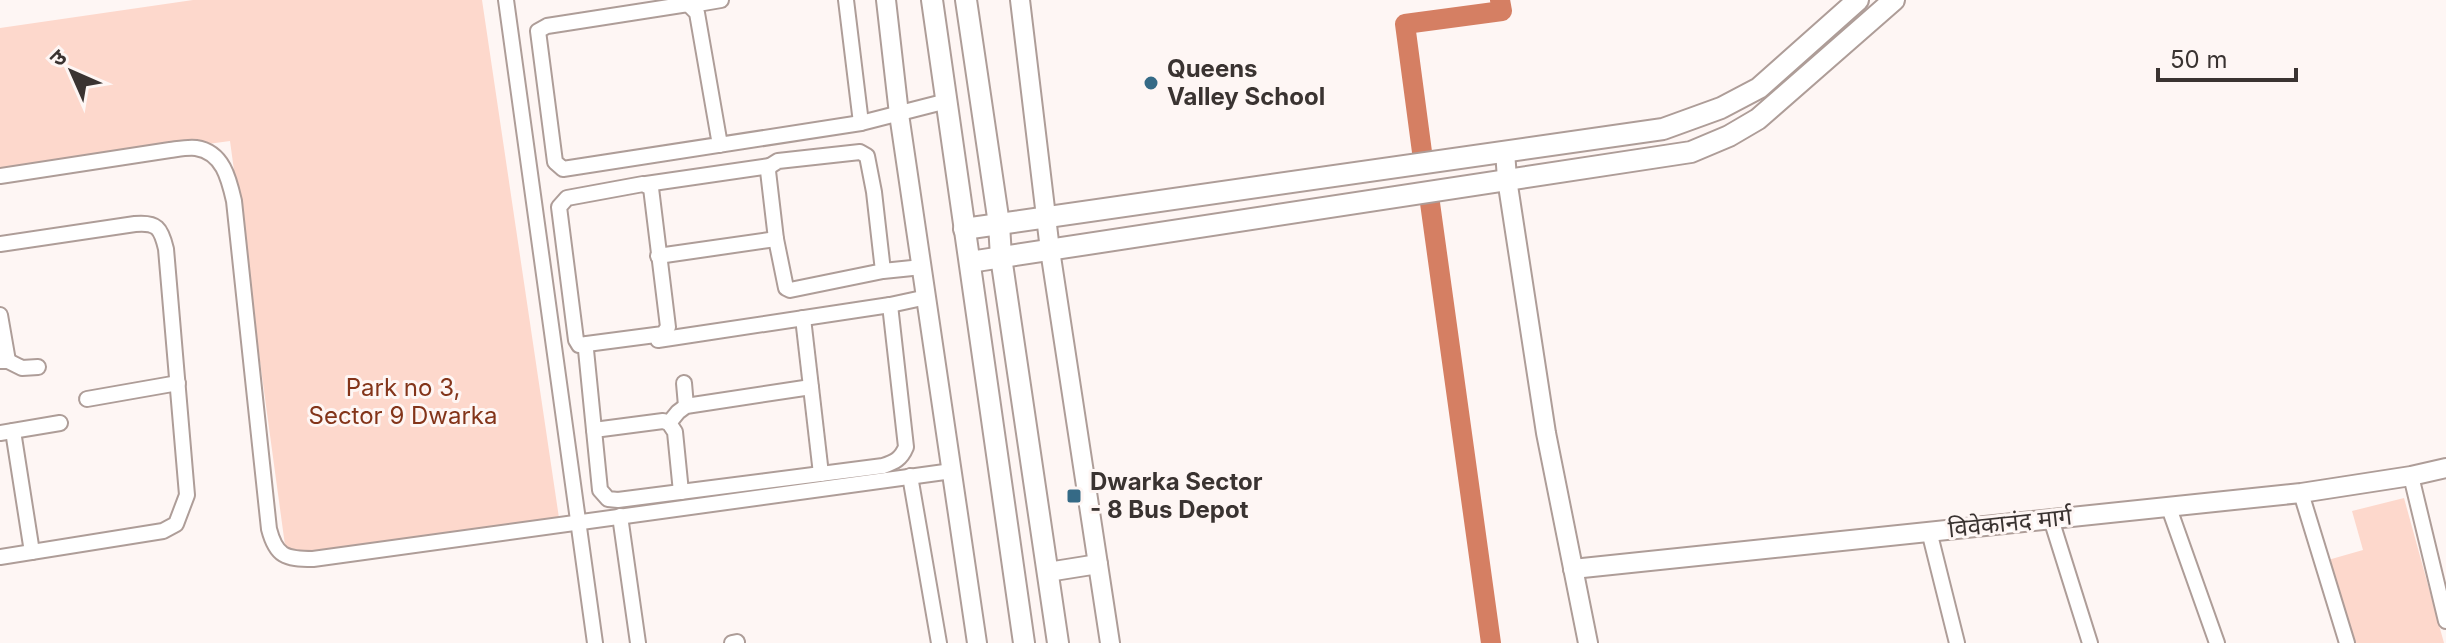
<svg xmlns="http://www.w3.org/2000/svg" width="2446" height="643" font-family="Inter,'Noto Sans Devanagari',sans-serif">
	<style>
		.green { fill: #fdd8cc }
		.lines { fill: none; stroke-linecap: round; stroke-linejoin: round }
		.canal { stroke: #d57f63; stroke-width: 20 }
		.minor-casing { stroke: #ae9d98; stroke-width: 18 }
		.tertiary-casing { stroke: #ae9d98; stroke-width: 22 }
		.secondary-casing { stroke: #ae9d98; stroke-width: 24 }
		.minor { stroke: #fff; stroke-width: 14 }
		.tertiary { stroke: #fff; stroke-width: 18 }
		.secondary { stroke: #fff; stroke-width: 20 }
		.poi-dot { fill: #356a86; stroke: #fef6f4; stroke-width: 3 }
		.labels { text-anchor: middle; stroke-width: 6; stroke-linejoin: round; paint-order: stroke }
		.poi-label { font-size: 24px; font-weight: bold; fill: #3a3331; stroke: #fef6f4; text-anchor: start }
		.park-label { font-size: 24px; fill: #833419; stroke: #fef6f4 }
		.street-label { font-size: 24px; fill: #3a3331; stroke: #fef6f4 }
	</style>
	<rect width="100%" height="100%" fill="#fef6f4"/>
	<!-- green -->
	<g class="green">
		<polygon points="193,0 482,0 559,518 287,560 230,141 0,172 0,28"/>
		<polygon points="2404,498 2444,643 2356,643 2328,560 2363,550 2352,511"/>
	</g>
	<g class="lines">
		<!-- canal -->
		<g class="canal">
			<polyline points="1422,152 1405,24 1502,11 1500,0"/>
			<polyline points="1430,203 1491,643"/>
		</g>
		<defs>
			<g id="minor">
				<polyline points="506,0 595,643"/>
				<polyline points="846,0 861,123"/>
				<polyline points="692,5 721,0"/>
				<polyline points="720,145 697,13 688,4 547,26 538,31 555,162 563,169 861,123 947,101"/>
				<path d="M0 176 170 150C178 149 188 147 196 148 223 152 229 179 234 201L269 529C276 556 285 559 313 559L952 471"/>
				<polygon points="643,184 651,188 668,327 663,334 579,345 576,340 559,207 567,198"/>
				<polyline points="646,184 770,166"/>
				<path d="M0 244 135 224C157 222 161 228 166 249L187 495 176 524 163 531 0 557"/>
				<polyline points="658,256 776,239"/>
				<polyline points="883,271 874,192 867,156 860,152 778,161 770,166 768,171 776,239 786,288 790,290 883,271 922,267"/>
				<polyline points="0,315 8,361"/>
				<polyline points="803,318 821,474"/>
				<polyline points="658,340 890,305 927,297"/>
				<path d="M586 350 600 490 608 499 618 500 883 466C895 462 901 459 906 447L890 305"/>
				<polyline points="0,361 8,361 22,368 38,367"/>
				<polyline points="684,383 686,406"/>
				<polyline points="87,399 178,383"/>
				<polyline points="669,423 678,412 686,406 811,387"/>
				<polyline points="594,430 663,421 669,423 675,432 681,492"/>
				<polyline points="13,431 32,552"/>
				<polyline points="0,433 60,423"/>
				<polyline points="910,476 939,643"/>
				<polyline points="2411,476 2446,621"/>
				<polyline points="2301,493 2347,643"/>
				<polyline points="2169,508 2217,643"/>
				<polyline points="620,516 638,643"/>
				<polyline points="2051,519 2090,643"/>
				<polyline points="1929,531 1957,643"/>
				<polyline points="732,643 737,642"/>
			</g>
			<g id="tertiary">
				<polyline points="886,0 899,114 977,643"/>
				<polyline points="1020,0 1050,250 1110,643"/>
				<polyline points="1505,151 1507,179 1546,433 1588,643"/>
				<polyline points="1573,569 2301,493 2411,476 2446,468"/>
				<polyline points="1048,572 1098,564"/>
			</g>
			<g id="secondary">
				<polyline points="932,0 1024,643"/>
				<polyline points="966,0 999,224 1001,257 1058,643"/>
				<polyline points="964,229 1663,129 1721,108 1759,88 1858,0"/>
				<polyline points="970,262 1691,152 1729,136 1758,119 1894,0"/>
			</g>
		</defs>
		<!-- minor casing -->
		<use href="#minor" class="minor-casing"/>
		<!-- tertiary casing -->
		<use href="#tertiary" class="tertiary-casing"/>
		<!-- secondary casing -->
		<use href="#secondary" class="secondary-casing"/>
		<!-- minor -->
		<use href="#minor" class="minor"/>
		<!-- tertiary -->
		<use href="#tertiary" class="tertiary"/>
		<!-- secondary -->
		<use href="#secondary" class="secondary"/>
	</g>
	<!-- markers -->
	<g class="poi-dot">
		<circle cx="1151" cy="83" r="8"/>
		<rect x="1066" y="488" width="16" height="16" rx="4"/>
	</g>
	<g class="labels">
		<!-- poi labels -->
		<g class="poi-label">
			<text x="1167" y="77">Queens<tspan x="1167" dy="28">Valley School</tspan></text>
			<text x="1090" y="490">Dwarka Sector<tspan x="1090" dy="28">- 8 Bus Depot</tspan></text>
		</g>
		<!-- park labels -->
		<g class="park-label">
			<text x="403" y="396">Park no 3,<tspan x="403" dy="28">Sector 9 Dwarka</tspan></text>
		</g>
		<!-- street labels -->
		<g class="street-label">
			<text transform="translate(2010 523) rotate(-6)" y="8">विवेकानंद मार्ग</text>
		</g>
	</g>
	<!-- north arrow -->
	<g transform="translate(72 72) rotate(315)" stroke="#fef6f4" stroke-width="6" paint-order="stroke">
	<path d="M0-6L14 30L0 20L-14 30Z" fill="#3a3331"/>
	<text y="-12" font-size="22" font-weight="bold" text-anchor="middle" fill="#3a3331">उ</text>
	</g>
	<!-- scale -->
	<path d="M2158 68v12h138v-12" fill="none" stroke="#3a3331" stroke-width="4"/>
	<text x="2170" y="68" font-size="24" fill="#3a3331" stroke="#fef6f4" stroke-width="6" paint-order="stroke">50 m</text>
</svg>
